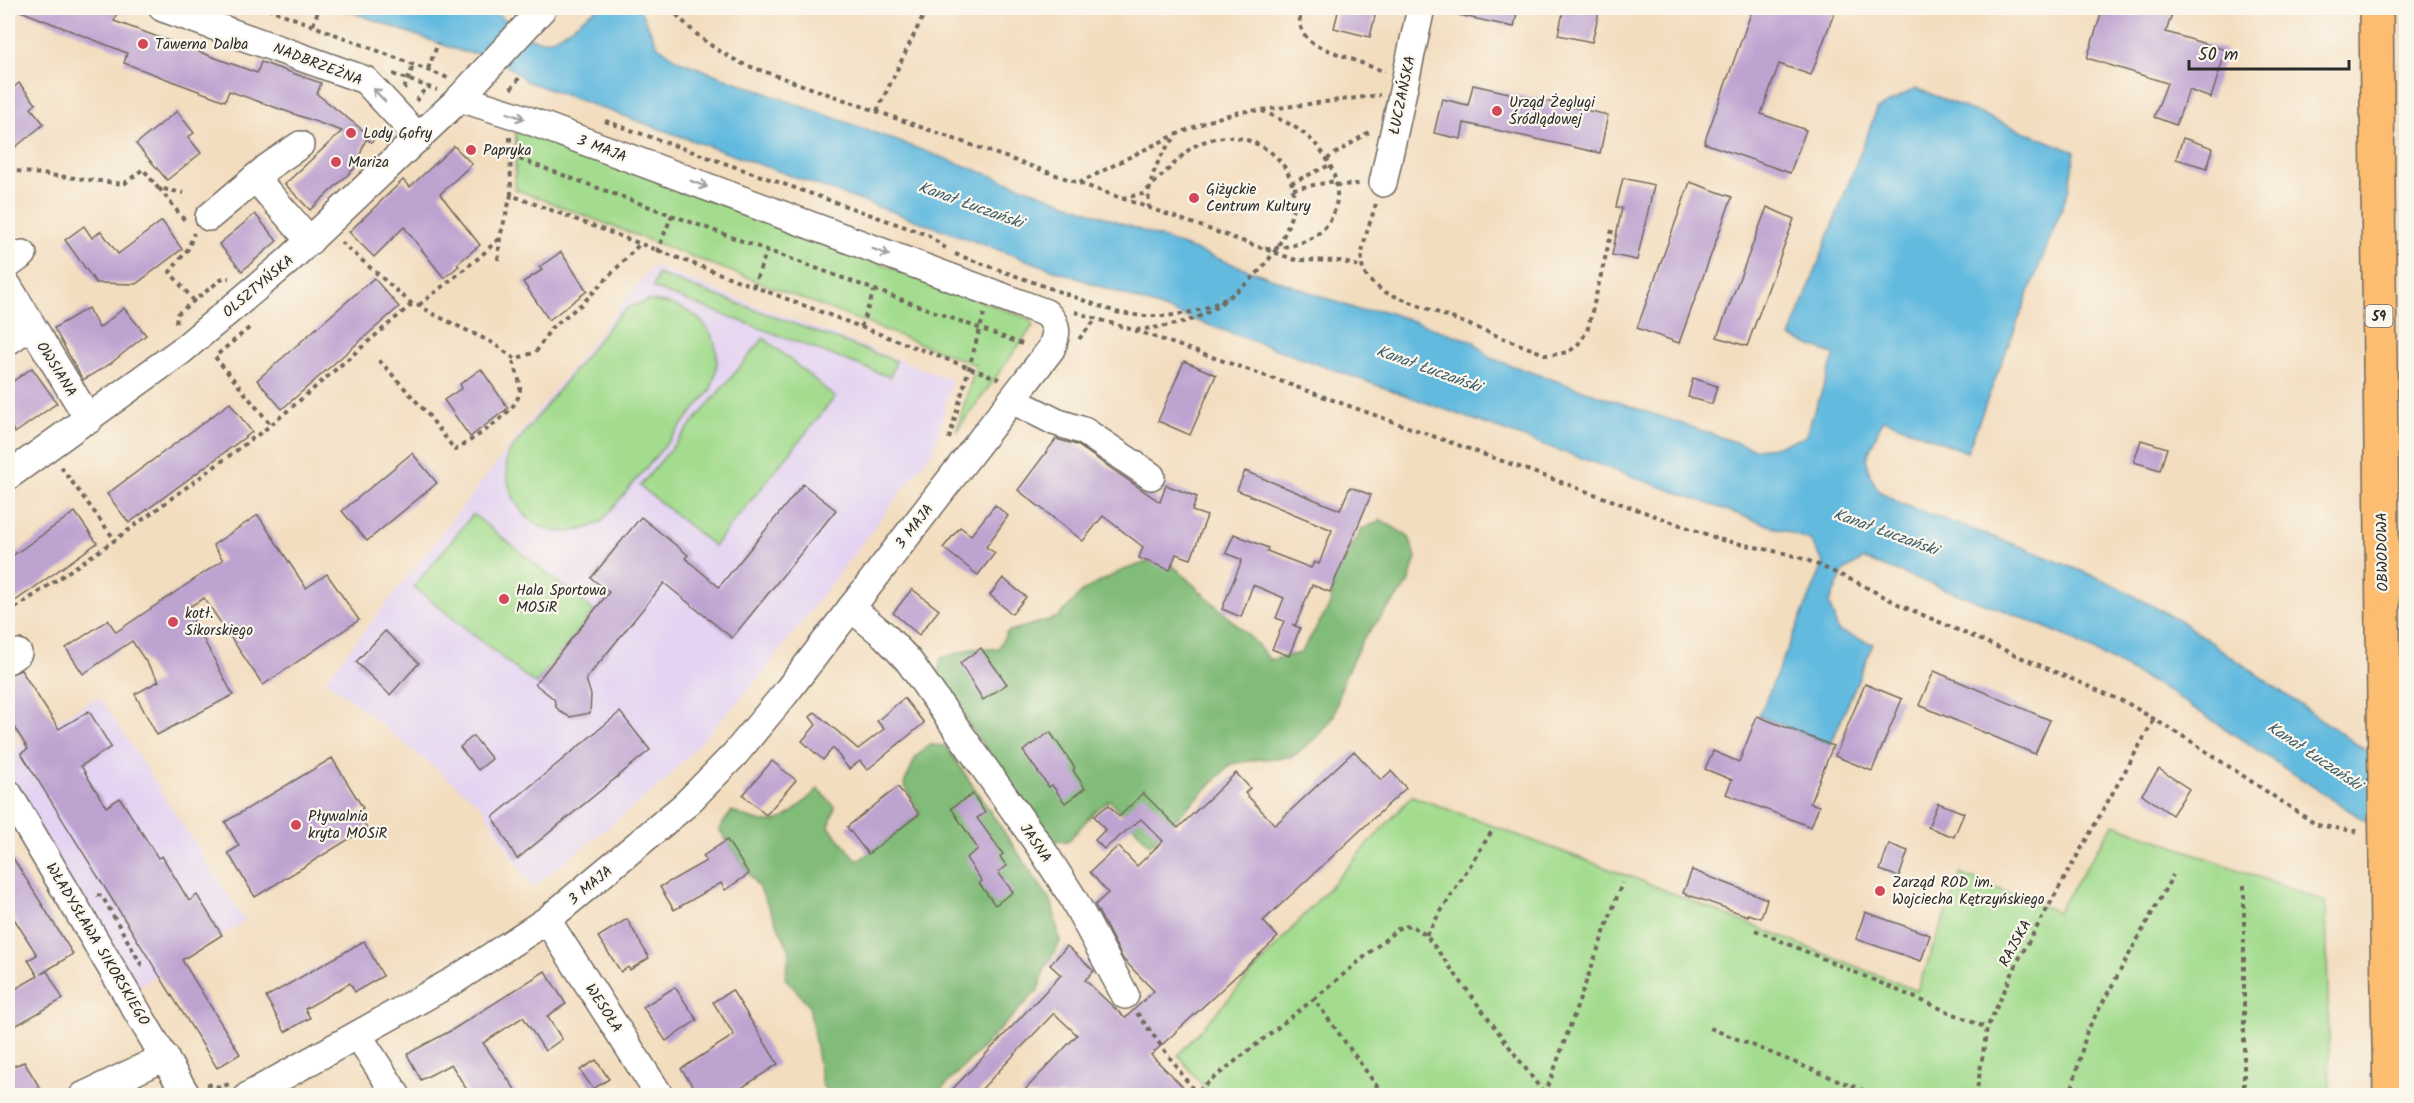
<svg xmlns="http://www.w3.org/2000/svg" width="2414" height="1103" font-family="Kalam,sans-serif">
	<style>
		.built { fill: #e4d3f2 }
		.green { fill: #a3dc8e; stroke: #67845c; stroke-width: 1.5 }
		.forest { fill: #82bc79; stroke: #567452; stroke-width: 1.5 }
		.water { fill: #62badf; stroke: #467285; stroke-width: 1.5 }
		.building { fill: #bda3d0 }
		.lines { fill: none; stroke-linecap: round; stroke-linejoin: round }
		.minor-casing { stroke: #71695f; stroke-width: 30 }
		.major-casing { stroke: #71695f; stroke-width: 36 }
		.path { stroke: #71695f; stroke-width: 4; stroke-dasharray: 4.5 4.5; stroke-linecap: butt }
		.minor { stroke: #fff; stroke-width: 27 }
		.major { stroke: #fcbd6f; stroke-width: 33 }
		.major-bridge-casing { stroke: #71695f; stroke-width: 36; stroke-linecap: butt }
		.path-bridge { stroke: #71695f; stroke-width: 4; stroke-dasharray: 4.5 4.5; stroke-linecap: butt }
		.major-bridge { stroke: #fcbd6f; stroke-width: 33 }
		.oneway { stroke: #a0a0a0 }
		.poi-dot { fill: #d1495b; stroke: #fbf7ec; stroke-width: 2 }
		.labels { text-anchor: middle; stroke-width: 4.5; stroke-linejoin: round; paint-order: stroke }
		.shield { fill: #fbf7ec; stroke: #696865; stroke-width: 1.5 }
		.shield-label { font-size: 14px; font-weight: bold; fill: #2b2b2b }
		.poi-label { font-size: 15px; fill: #2b2b2b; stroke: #fbf7ec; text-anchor: start }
		.street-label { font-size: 15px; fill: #2b2b2b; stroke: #fbf7ec }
		.water-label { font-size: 16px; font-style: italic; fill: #3e5d6a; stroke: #fbf7ec }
	</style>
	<rect width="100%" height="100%" fill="#fbf7ec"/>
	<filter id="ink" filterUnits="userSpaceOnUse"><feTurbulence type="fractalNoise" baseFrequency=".0167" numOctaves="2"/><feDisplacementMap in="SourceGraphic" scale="12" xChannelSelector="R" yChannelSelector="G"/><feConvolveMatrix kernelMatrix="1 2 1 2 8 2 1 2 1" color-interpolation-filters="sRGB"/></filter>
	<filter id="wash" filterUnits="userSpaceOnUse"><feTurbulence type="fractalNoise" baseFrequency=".008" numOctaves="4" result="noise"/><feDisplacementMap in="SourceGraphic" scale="24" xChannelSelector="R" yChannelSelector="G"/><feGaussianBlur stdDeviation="1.35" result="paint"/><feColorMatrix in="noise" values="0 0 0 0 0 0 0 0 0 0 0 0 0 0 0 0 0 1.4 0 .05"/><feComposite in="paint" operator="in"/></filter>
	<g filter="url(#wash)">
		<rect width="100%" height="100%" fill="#f3ddbf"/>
		<!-- built -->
		<g class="built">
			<polygon points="652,266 952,380 934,449 758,679 664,782 532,888 481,805 326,680"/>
			<polygon points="94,699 101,699 245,921 127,993 8,793 8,751"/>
		</g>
		<!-- green -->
		<g class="green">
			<polygon points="516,126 1029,319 1033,326 956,432 976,365 515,189"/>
			<polygon points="657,274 896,361 890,377 653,288"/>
			<path d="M648 301C701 304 731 339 710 391L602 521C549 552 501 513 507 455L614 320 629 307Z"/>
			<polygon points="764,338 835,397 714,546 640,486"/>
			<polygon points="473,514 594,611 535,684 414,587"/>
			<polygon points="1412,796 1639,880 1917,991 1960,874 2057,912 2114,824 2326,902 2330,1095 1210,1095 1178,1055"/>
		</g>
		<!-- forest -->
		<g class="forest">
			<polygon points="1381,520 1409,537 1416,557 1408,584 1363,639 1344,678 1334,715 1317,737 1292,757 1260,759 1231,764 1150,845 1110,800 1095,811 1068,841 1050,841 937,678 941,658 971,649 998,649 1007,632 1058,617 1084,590 1121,571 1150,561 1172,565 1253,640 1270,660 1301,653 1330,605 1335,577 1362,529"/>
			<path d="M930 745 946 746 1052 903 1060 942 1045 968 1038 990 936 1095H830L822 1085 809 1005 785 978 790 951 761 891 719 829 732 811C777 834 785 819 818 789L835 807 829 827 858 861 920 814 904 784 916 757Z"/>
		</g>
		<!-- water -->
		<path class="water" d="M340 8H491C506 19 513 30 531 38 558 50 580 14 601 8 612 5 628 8 639 8L658 46 679 61 1361 311 1381 310 1474 342 1490 358 1755 449 1774 447 1805 437 1835 355 1790 337 1877 109 1916 88 2075 152 2068 192 1967 452 1883 419 1866 459 1870 475 1879 491 1901 504 2027 549 2108 582 2179 620 2406 779V851L2364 820 2168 691 2068 637 2016 615 1863 559 1844 571 1829 603 1838 631 1873 644 1831 744 1759 716 1824 563 1810 540 526 81C507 63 489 53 463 52Z"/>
		<g id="blocks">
			<!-- building -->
			<g class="building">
				<polygon points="13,8 119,8 114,21 257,73 261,62 321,83 317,94 374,139 372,142 366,139 355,168 310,210 285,184 342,131 229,91 225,101 124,63 127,53"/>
				<polygon points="1339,8 1377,8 1370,37 1334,28"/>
				<polygon points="1458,8 1518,8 1514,27 1458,15"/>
				<polygon points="1564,8 1600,8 1592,42 1558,35"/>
				<polygon points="1753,8 1836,8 1811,75 1779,64 1761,114 1806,130 1790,173 1704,143"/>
				<polygon points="2103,8 2174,8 2166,32 2226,50 2211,98 2189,90 2176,125 2154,117 2167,83 2087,58"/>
				<polygon points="19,83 36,104 31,108 44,124 8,153 8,92"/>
				<polygon points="1473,85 1608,115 1600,153 1464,123 1461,139 1434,133 1442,99 1468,105"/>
				<polygon points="177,111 194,133 188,137 201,153 167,180 136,144"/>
				<polygon points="2183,138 2213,148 2207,168 2176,159"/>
				<polygon points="454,146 472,164 440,194 480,245 457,264 459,266 444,278 404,227 374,257 349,232 403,180 410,187"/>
				<polygon points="1623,178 1654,185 1637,260 1612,255 1622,208 1616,207"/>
				<polygon points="1690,182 1732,197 1679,343 1637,328"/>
				<polygon points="1767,207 1794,219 1747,346 1717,337"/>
				<polygon points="255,214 277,241 242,271 219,244"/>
				<polygon points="162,221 182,249 136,284 96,283 65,240 84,226 92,238 101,231 118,254"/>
				<polygon points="561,252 587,291 549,320 523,282 542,270 539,267"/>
				<polygon points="374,278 399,307 282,409 257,380"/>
				<polygon points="88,308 99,328 124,308 146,335 110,364 83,380 54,328"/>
				<polygon points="1184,361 1216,375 1190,435 1158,421"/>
				<polygon points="32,368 57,403 15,433 8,422 8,385"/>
				<polygon points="481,369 508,408 470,437 444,400 462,388 460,384"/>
				<polygon points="1693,378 1717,386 1712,404 1688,397"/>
				<polygon points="230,403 252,432 129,523 107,494"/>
				<polygon points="1056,439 1077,445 1160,502 1166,485 1197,497 1192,511 1207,516 1191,559 1176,554 1170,570 1139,558 1143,547 1103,516 1083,541 1018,490"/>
				<polygon points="2141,440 2167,448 2160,470 2134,462"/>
				<polygon points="412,453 437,483 367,541 342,511"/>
				<polygon points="1245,471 1340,510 1350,487 1371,495 1330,592 1312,585 1295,626 1292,624 1300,628 1289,656 1272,649 1284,621 1276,618 1284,598 1253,585 1241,617 1222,609 1242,560 1226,553 1234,534 1268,548 1267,551 1311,568 1314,562 1319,564 1332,530 1237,490"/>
				<polygon points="803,484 836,510 732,638 664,583 586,679 591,695 590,713 570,717 562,713 556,707 554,699 535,684 609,592 591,578 641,517 688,555 685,558 719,587"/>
				<polygon points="995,505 1008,516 986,547 995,553 978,575 943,548 960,527 971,535"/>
				<polygon points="75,512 97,543 8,606 8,559"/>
				<polygon points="258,515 306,588 327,574 359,620 263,685 204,598 187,608 233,695 157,735 135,694 159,681 132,641 83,674 66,648 108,620 116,632 223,560 213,545"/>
				<polygon points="1003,578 1026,597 1012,614 990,595"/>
				<polygon points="912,589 939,610 919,635 893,613"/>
				<polygon points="385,631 419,663 390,695 356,662"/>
				<polygon points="981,648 1007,684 983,700 960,663"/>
				<polygon points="21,670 59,729 89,711 111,747 81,766 106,807 120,798 158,858 162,856 189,901 197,895 222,935 182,960 240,1054 217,1068 21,753 28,749 8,717 8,675"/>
				<polygon points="1934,671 2050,720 2035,754 1919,705"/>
				<polygon points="1865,684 1902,699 1872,771 1835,756"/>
				<polygon points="904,698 924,723 867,770 860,761 849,769 833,748 823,760 802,741 816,725 810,717 815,712 858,749 884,729 877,721"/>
				<polygon points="620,712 650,750 517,859 493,817"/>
				<polygon points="1757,716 1833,746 1810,803 1819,806 1811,827 1726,794 1732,780 1705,769 1713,751 1739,762"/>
				<polygon points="1050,732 1075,768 1073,770 1085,788 1065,803 1052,785 1049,787 1023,751"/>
				<polygon points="473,736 492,759 478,770 460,747"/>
				<polygon points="1354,751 1381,780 1391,771 1406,788 1263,921 1278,937 1151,1055 1191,1095 1020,1095 1077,1035 1054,1013 976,1095 947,1095 1061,975 1050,965 1067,946 1094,971 1085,980 1125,1018 1154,991 1123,959 1095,905 1108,893 1090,872 1118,846 1137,866 1163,841 1141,819 1104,849 1095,840 1105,830 1094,816 1109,805 1119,817 1143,793 1178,828 1236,773 1250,788 1245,793 1275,825"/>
				<polygon points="332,758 363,808 357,812 367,828 255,897 228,853 239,846 225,822"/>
				<polygon points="772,761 796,780 766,815 743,795"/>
				<polygon points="2159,769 2189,789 2172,815 2142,794"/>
				<polygon points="898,787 919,814 868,854 847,827"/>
				<polygon points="973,794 985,813 977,818 1003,854 1000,857 1007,866 998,872 1013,892 995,905 979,883 982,881 966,858 978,849 951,808"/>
				<polygon points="1938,803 1964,813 1954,837 1928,827"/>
				<polygon points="727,840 749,874 725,890 721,883 674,910 660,887 706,861 703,856"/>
				<polygon points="1889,844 1908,851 1899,877 1880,870"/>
				<polygon points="8,850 73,954 41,974 47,971 63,999 8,1030 8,993 38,976 28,960 37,955 8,909"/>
				<polygon points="1692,870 1767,899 1761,918 1748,914 1748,916 1683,893"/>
				<polygon points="1865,912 1930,935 1921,961 1856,939"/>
				<polygon points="627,919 649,958 630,970 628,967 621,972 598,937"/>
				<polygon points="364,941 383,976 355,992 350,983 305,1009 310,1018 285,1032 266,997"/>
				<polygon points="545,971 566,1004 547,1016 562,1039 545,1051 523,1017 483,1043 519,1095 470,1095 451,1064 421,1080 407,1054 452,1030"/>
				<polygon points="675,987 697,1020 666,1041 643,1007"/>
				<polygon points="732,990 778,1064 731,1095 699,1095 681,1069 734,1035 713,1002"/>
				<polygon points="596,1060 609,1079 593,1089 580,1070"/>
				<polygon points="24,1062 42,1091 30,1095 8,1095 8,1068"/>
			</g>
		</g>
	</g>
	<g filter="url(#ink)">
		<use href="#blocks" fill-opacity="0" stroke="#71695f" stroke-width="1.5"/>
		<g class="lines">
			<defs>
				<g id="minor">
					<polyline points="163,8 365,80 419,138"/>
					<polyline points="255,178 310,241"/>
					<polyline points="1383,183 1421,8"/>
					<polyline points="209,217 268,167 300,145"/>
					<polyline points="8,265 23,254"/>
					<polyline points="8,286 89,420"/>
					<polyline points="8,341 30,326"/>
					<polyline points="1012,400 1056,422 1084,431 1151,476"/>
					<polyline points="8,476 181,351 288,261 460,98 543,8"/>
					<polyline points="851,608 884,635 908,660 1041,848 1073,898 1125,995"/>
					<polyline points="8,660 18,653"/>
					<polyline points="8,793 187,1096"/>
					<polyline points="547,920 660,1096"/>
					<polyline points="358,1035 397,1096"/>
					<polyline points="83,1096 165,1057"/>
					<path d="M248 1096 455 980 547 920 685 805 735 754 784 695 1051 349C1057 335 1059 325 1046 313L514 115 460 98"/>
				</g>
				<g id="major">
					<polyline points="2376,8 2383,624"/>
					<polyline points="2387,934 2390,1096"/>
				</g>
			</defs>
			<!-- minor casing -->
			<use href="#minor" class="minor-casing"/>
			<!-- major casing -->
			<use href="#major" class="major-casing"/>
			<!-- path -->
			<g class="path">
				<polyline points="125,8 140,13"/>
				<polyline points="267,8 448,78"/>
				<path d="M670 8C696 35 709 47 743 64L1296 260 1340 261 1362 267"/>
				<path d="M1300 17C1299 30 1305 37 1315 45L1385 72"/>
				<polyline points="313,25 319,8"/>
				<polyline points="428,69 438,43"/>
				<polyline points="393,74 437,90"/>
				<polyline points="404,89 414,64"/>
				<polyline points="511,89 519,78"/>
				<polyline points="416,101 427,86"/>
				<polyline points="1262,110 1380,95"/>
				<polyline points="877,111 927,8"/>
				<polyline points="605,121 928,235 948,250"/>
				<polyline points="510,137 511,195 999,379"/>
				<polyline points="511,156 1025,345"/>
				<polyline points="1327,159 1369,132"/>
				<polyline points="8,170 124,184 143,169 158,188 184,193"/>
				<path d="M1079 183C1118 164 1221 105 1261 111 1267 112 1275 117 1281 120 1355 152 1362 250 1264 248"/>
				<polyline points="1291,183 1330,165"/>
				<polyline points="1336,185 1361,184"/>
				<polyline points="159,188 186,222"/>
				<polyline points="1293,189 1335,181"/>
				<polyline points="1122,198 1143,194 1180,158"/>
				<path d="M1376 204C1371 221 1355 258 1365 274 1369 282 1379 288 1387 293L1547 355C1570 354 1578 349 1588 328L1612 230"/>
				<path d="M1149 209C1146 186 1157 156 1174 139"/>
				<polyline points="341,242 412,304 419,305 433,314 493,343 515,359 536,352 551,328 583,303 639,245"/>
				<polyline points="657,252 672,215"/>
				<polyline points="498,260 500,237 511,195"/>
				<polyline points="753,287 767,251"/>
				<polyline points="194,301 170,272 188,249 194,233"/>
				<polyline points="419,305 481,256 500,237"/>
				<polyline points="1075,312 1149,335 1266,376 1722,540 1788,554 1807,560 1856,582 1902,606 2127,703 2189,740 2317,825 2360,832"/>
				<polyline points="176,323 177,314 223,278 229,278"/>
				<polyline points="861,327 874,291"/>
				<path d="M1136 330C1170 326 1203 322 1228 297"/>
				<polyline points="1079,339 1096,319"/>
				<polyline points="218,354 249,328"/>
				<polyline points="215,357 271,425"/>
				<path d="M379 360 426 412 455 450C473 438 523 411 520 386 519 377 515 367 512 358"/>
				<polyline points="949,439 984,314"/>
				<polyline points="61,467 115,540"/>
				<polyline points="8,613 115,540 271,425 412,304"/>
				<polyline points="8,759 15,771"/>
				<polyline points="2244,885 2244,1096"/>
				<polyline points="97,895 102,896 141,964 139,968"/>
				<polyline points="1755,930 1987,1028"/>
				<polyline points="1426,935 1492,831"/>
				<polyline points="1314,999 1399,928 1410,925 1426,935 1546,1096"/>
				<polyline points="1137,1013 1198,1096"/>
				<polyline points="1710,1028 1877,1096"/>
				<polyline points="207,1084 220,1087 229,1084"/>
				<polyline points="1545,1095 1622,883"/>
				<polyline points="44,1096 60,1088"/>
				<polyline points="1191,1096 1314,999 1384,1096"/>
				<polyline points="1976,1096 1987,1028 2020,957 2155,718"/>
				<polyline points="2070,1096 2087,1031 2173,875"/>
			</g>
			<!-- minor -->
			<use href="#minor" class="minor"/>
			<!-- major -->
			<use href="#major" class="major"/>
			<defs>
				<polyline id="major-bridge" points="2383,624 2387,934"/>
			</defs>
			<!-- major-bridge casing -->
			<use href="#major-bridge" class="major-bridge-casing"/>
			<!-- path-bridge -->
			<path class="path-bridge" d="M955 254 1116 312C1154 320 1196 317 1230 296 1271 270 1322 198 1274 155 1262 145 1249 139 1233 137 1214 136 1193 143 1180 158"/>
			<!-- major-bridge -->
			<use href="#major-bridge" class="major-bridge"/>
		</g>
		<!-- one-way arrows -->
		<defs><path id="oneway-shaft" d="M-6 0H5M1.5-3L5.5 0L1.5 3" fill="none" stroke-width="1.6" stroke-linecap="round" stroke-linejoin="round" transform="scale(1.5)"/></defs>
		<g class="oneway">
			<use href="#oneway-shaft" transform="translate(379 95) rotate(-134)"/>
			<use href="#oneway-shaft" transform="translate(516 116) rotate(19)"/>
			<use href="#oneway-shaft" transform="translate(699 184) rotate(21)"/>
			<use href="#oneway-shaft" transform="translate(881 252) rotate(21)"/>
		</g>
	</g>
	<!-- markers -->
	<g class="poi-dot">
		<circle cx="143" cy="44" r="6"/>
		<circle cx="1497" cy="111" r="6"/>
		<circle cx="351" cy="133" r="6"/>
		<circle cx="471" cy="150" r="6"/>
		<circle cx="336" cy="162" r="6"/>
		<circle cx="1194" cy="198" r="6"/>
		<circle cx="504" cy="599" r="6"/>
		<circle cx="173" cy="622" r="6"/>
		<circle cx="296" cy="825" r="6"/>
		<circle cx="1880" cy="891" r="6"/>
	</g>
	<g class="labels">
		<!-- shield labels -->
		<rect class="shield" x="2365.5" y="305" width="27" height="22" rx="4.5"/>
		<g class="shield-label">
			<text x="2379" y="321">59</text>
		</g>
		<!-- poi labels -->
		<g class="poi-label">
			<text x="155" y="49">Tawerna Dalba</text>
			<text x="1509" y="107">Urząd Żeglugi<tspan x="1509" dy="17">Śródlądowej</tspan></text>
			<text x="363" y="138">Lody Gofry</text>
			<text x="483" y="155">Papryka</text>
			<text x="348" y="167">Mariza</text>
			<text x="1206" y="194">Giżyckie<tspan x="1206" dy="17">Centrum Kultury</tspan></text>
			<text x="516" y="595">Hala Sportowa<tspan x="516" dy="17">MOSiR</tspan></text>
			<text x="185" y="618">kotł.<tspan x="185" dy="17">Sikorskiego</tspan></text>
			<text x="308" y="821">Pływalnia<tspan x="308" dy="17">kryta MOSiR</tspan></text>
			<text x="1892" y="887">Zarząd ROD im.<tspan x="1892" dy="17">Wojciecha Kętrzyńskiego</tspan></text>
		</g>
		<!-- street labels -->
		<g class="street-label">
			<text transform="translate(318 64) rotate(21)" y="5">NADBRZEŻNA</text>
			<text transform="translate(1402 95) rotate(-78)" y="5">ŁUCZAŃSKA</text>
			<text transform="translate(602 148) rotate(21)" y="5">3 MAJA</text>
			<text transform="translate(258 286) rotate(-40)" y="5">OLSZTYŃSKA</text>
			<text transform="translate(57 369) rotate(58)" y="5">OWSIANA</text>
			<text transform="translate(914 526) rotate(-52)" y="5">3 MAJA</text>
			<text transform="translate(2382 552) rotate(-91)" y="5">OBWODOWA</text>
			<text transform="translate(1036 843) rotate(56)" y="5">JASNA</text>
			<text transform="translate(590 885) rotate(-39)" y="5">3 MAJA</text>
			<text transform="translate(2015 943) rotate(-61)" y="5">RAJSKA</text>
			<text transform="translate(98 944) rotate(59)" y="5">WŁADYSŁAWA SIKORSKIEGO</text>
			<text transform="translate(604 1008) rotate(57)" y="5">WESOŁA</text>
		</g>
		<!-- water labels -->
		<g class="water-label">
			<text transform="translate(971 204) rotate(20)" y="6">Kanał Łuczański</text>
			<text transform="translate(1429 368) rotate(20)" y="6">Kanał Łuczański</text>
			<text transform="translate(1886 531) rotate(20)" y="6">Kanał Łuczański</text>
			<text transform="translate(2315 755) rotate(34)" y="6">Kanał Łuczański</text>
		</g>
	</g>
	<!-- margin -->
	<rect width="2414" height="1103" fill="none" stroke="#fbf7ec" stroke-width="30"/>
	<!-- scale -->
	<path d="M2189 60v9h160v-9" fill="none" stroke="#2b2b2b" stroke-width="3"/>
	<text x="2198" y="60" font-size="18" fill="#2b2b2b" stroke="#fbf7ec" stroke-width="4.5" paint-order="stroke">50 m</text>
</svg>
